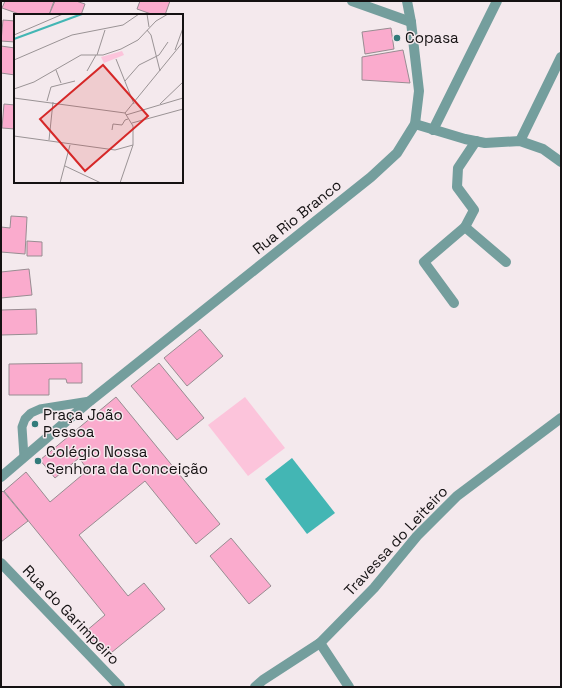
<svg xmlns="http://www.w3.org/2000/svg" width="562" height="688" font-family="'Space Grotesk',sans-serif">
	<style>
		.green { fill: #fcc4db }
		.water { fill: #43b6b4 }
		.building { fill: #faabcd; stroke: #988d92 }
		.lines { fill: none; stroke-linecap: round; stroke-linejoin: round }
		.service { stroke: #749e9d; stroke-width: 9 }
		.minor { stroke: #749e9d; stroke-width: 10 }
		.tertiary { stroke: #749e9d; stroke-width: 10 }
		.poi-dot { fill: #327b7a; stroke: #f4e9ed; stroke-width: 1.5 }
		.labels { text-anchor: middle; stroke-width: 3; stroke-linejoin: round; paint-order: stroke }
		.poi-label { font-size: 15px; fill: #141112; stroke: #f4e9ed; text-anchor: start }
		.street-label { font-size: 15px; fill: #141112; stroke: #f4e9ed }
		.inset-river { fill: none; stroke: #43b6b4; stroke-width: 2 }
		.inset-road { fill: none; stroke: #9a9395; stroke-width: 1 }
		.view { fill: #d62828; fill-opacity: 0.15; stroke: #d62828; stroke-width: 2 }
		.inset-edge { fill: none; stroke: #141112; stroke-width: 2 }
	</style>
	<rect width="100%" height="100%" fill="#f4e9ed"/>
	<!-- green -->
	<polygon class="green" points="245,397 285,448 248,476 208,425"/>
	<!-- water -->
	<polygon class="water" points="292,458 335,513 307,534 265,479"/>
	<!-- building -->
	<g class="building">
		<polygon points="5,1 54,1 49,15 22,15 2,8"/>
		<polygon points="55,1 76,1 85,4 81,15 49,15"/>
		<polygon points="140,1 170,1 165,15 154,15 137,9"/>
		<polygon points="3,20 15,21 15,42 1,41"/>
		<polygon points="391,28 394,49 365,54 362,32"/>
		<polygon points="1,46 15,48 15,75 1,73"/>
		<polygon points="403,50 410,83 362,80 362,57"/>
		<polygon points="4,104 15,105 15,129 2,128"/>
		<polygon points="11,216 27,217 25,254 1,252 1,227 10,228"/>
		<polygon points="27,241 42,242 42,256 27,256"/>
		<polygon points="29,269 32,295 1,298 1,272"/>
		<polygon points="36,309 37,334 1,335 1,310"/>
		<polygon points="200,329 223,356 187,386 164,358"/>
		<polygon points="82,363 82,383 67,383 66,379 49,379 49,395 9,395 9,364"/>
		<polygon points="159,363 204,418 177,440 131,386"/>
		<polygon points="116,397 220,524 196,544 145,481 79,535 128,596 144,583 165,609 106,657 85,632 105,615 4,491 26,472 50,502 88,470 79,458 55,478 40,460"/>
		<polygon points="3,491 28,521 1,542 1,493"/>
		<polygon points="231,538 271,586 249,604 210,556"/>
	</g>
	<g class="lines">
		<!-- service -->
		<polyline class="service" points="24,457 22,427 25,419 31,413 40,409 90,401"/>
		<!-- minor -->
		<g class="minor">
			<polyline points="352,1 411,22"/>
			<polyline points="433,130 497,1"/>
			<polyline points="520,141 561,57"/>
			<polyline points="465,227 506,262"/>
			<polyline points="454,303 424,262 465,227 474,210 457,187 458,168 476,141"/>
			<polyline points="1,563 120,687"/>
			<polyline points="320,643 349,687"/>
			<polyline points="255,687 263,680 320,643 374,588 417,536 457,496 561,418"/>
		</g>
		<!-- tertiary -->
		<g class="tertiary">
			<polyline points="415,124 465,139 485,143 520,141 543,149 561,162"/>
			<polyline points="1,477 90,401 371,177 397,153 415,124 419,91 411,22 407,1"/>
		</g>
	</g>
	<!-- markers -->
	<g class="poi-dot">
		<circle cx="397" cy="38" r="4"/>
		<circle cx="35" cy="424" r="4"/>
		<circle cx="38" cy="461" r="4"/>
	</g>
	<g class="labels">
		<!-- poi labels -->
		<g class="poi-label">
			<text x="405" y="43">Copasa</text>
			<text x="43" y="420">Praça João<tspan x="43" dy="17">Pessoa</tspan></text>
			<text x="46" y="457">Colégio Nossa<tspan x="46" dy="17">Senhora da Conceição</tspan></text>
		</g>
		<!-- street labels -->
		<g class="street-label">
			<text transform="translate(297 217) rotate(-39)" y="5">Rua Rio Branco</text>
			<text transform="translate(396 541) rotate(-47)" y="5">Travessa do Leiteiro</text>
			<text transform="translate(71 615) rotate(46)" y="5">Rua do Garimpeiro</text>
		</g>
	</g>
	<!-- overview -->
	<g transform="translate(14 14)">
		<rect width="169" height="169" fill="#f4e9ed"/>
		<path d="M108 37 110 41 90 49 87 43Z" fill="#fcc4db"/>
		<path class="inset-river" d="M0 25 68 0"/>
		<path class="inset-road" d="M133 0 135 13M133 16 137 21 146 57M0 21 49 0M161 36 169 14M83 41 91 16M102 45 120 90M0 46 58 21 109 11 125 0M42 56 47 69M73 57 82 41M111 67 125 51 145 41 154 28M0 75 20 68 67 41H89L107 35 124 26 142 7 154 0M0 84 111 99 169 28M33 87 37 73 61 67M146 90 169 68M112 101 169 84M118 109 169 95M98 116 99 110 108 111 111 106 114 105M0 122 101 136 119 131M35 126 39 88M51 152 87 169M46 169 56 131M106 169 119 131V112L111 99"/>
		<path class="view" d="M89 51 134 102 71 157 26 105Z"/>
		<rect width="169" height="169" class="inset-edge"/>
	</g>
	<!-- border -->
	<rect width="562" height="688" fill="none" stroke="#141112" stroke-width="4"/>
</svg>
